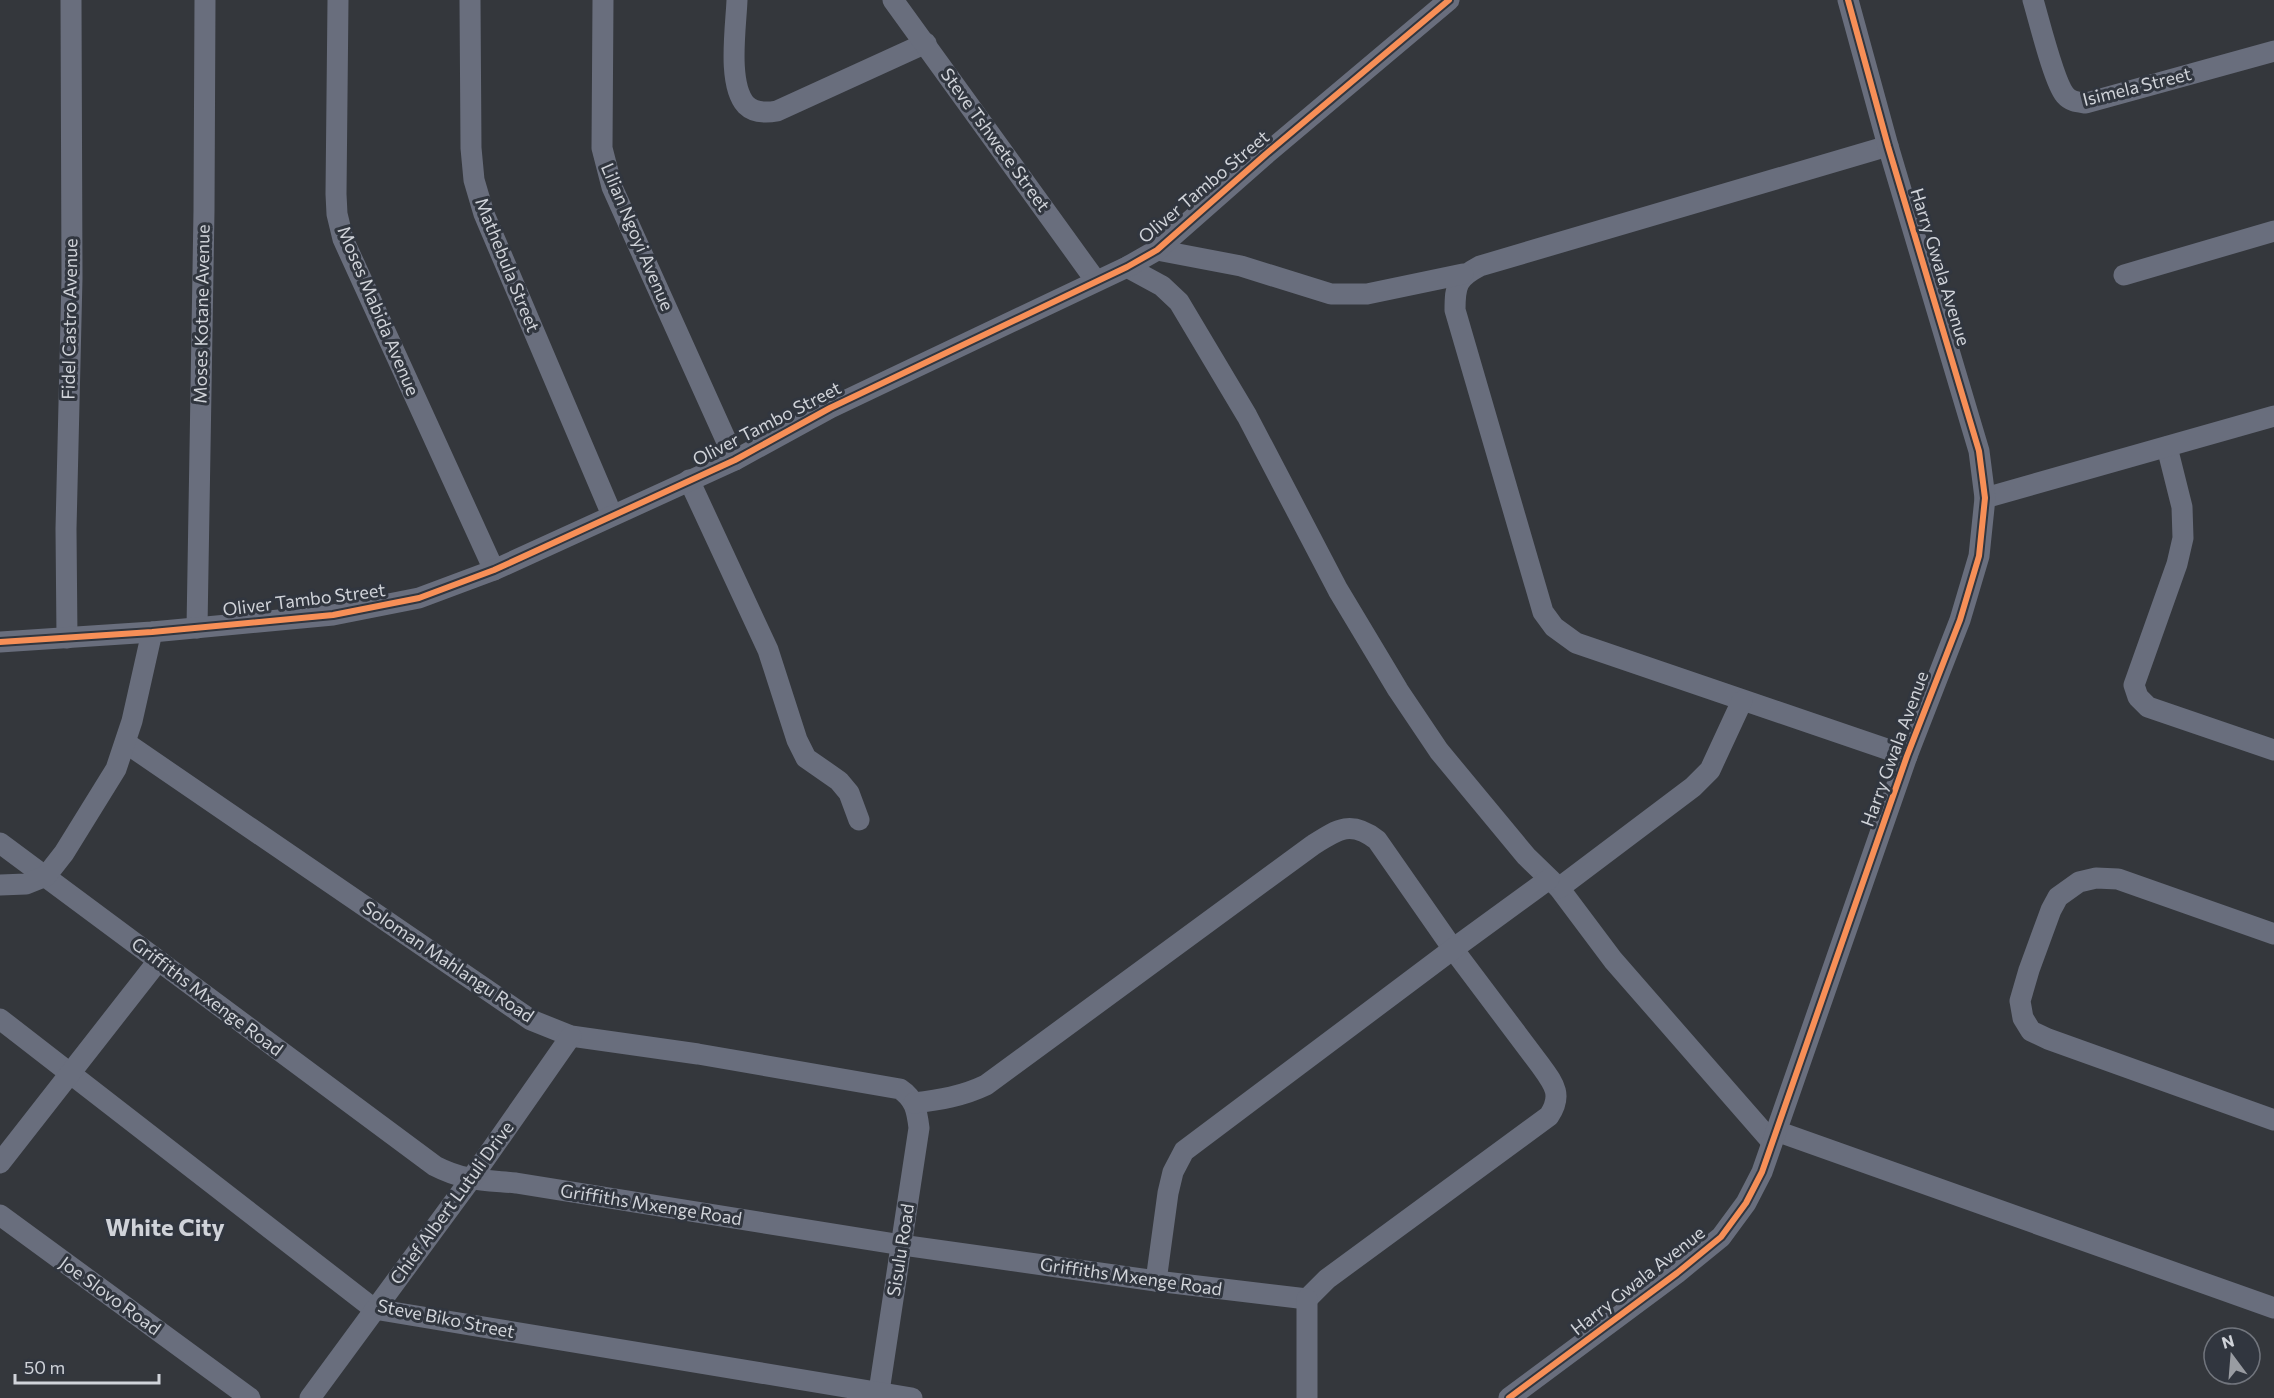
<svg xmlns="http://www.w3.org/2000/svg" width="2274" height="1398" font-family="Commissioner,sans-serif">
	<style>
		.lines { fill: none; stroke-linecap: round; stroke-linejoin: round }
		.minor { stroke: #696e7d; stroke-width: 21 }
		.cycleway-casing { stroke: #31363f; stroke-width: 10 }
		.cycleway { stroke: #f78f57; stroke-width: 6 }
		.labels { text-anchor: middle; stroke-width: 6; stroke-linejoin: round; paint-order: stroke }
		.street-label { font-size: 18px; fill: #d0d3d9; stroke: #31363f }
		.district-label { font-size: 24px; font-weight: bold; fill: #d0d3d9; stroke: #31363f }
	</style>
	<rect width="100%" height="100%" fill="#34373c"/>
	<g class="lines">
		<!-- minor -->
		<g class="minor">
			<polyline points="338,0 336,194 337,214 343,239 494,570"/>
			<polyline points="470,0 471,148 474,180 484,214 612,515"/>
			<polyline points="603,0 602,148 612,187 735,460"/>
			<path d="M737 0C736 27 727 84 746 105 754 113 766 113 777 111L926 43"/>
			<polyline points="893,0 1096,281"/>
			<path d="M2033 0C2039 20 2054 82 2065 95 2071 102 2078 102 2086 103L2274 51"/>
			<path d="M1888 146 1480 266C1457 278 1455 285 1455 310L1543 612 1554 627 1576 643 1907 756"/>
			<polyline points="1157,250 1241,266 1331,294 1367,294 1463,274"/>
			<polyline points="1127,267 1162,286 1179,302 1247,416 1338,590 1398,690 1439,751 1526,856 1559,888 1613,960 1772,1142"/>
			<polyline points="2124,275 2274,231"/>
			<polyline points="2167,447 2182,507 2183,538 2177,564 2134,685 2138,697 2148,707 2274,750"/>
			<polyline points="689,480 768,650 797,740 806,758 839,781 849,793 859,820"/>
			<polyline points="1985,498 2274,416"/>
			<polyline points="197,628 204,211 205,0"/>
			<polyline points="67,638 66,529 72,278 71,0"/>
			<polyline points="0,642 152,632 333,615 419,598 494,570 735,460 830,408 1127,267 1157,250 1266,154 1449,0"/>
			<path d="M126 743 531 1020 571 1036 698 1054 900 1089C915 1099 917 1111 919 1128L878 1398"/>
			<path d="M0 843 435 1166C464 1181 484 1180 516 1183L902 1245 1156 1281 1307 1299"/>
			<polyline points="0,885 26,884 46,876 64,853 116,769 132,721 152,632"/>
			<polyline points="1559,888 1693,787 1710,770 1742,701"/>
			<polyline points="2274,934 2118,879 2096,878 2079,882 2058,897 2051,910 2029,970 2020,1001 2023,1018 2031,1031 2048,1039 2274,1120"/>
			<polyline points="0,1019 374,1309 912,1398"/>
			<path d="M914 1103C940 1100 963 1096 986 1085L1313 845C1338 829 1351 820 1377 840L1453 949 1541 1066C1554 1084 1563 1095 1549 1116L1327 1279 1307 1299"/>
			<polyline points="1776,1131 2274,1308"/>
			<polyline points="0,1163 158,961"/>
			<polyline points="0,1215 250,1398"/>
			<polyline points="1156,1281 1168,1193 1173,1172 1184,1151 1453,949 1549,879"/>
			<polyline points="310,1398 471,1179 571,1036"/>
			<polyline points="1307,1398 1307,1299"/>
			<polyline points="1509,1398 1677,1273 1721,1237 1746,1203 1762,1172 1907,756 1960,620 1979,556 1985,498 1979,451 1888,146 1848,0"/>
		</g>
		<defs>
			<g id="cycleway">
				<polyline points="0,642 152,632 333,615 419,598 494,570 735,460 830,408 1127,267 1157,250 1266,154 1449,0"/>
				<polyline points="1509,1398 1677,1273 1721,1237 1746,1203 1762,1172 1907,756 1960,620 1979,556 1985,498 1979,451 1888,146 1848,0"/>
			</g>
		</defs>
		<!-- cycleway casing -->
		<use href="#cycleway" class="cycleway-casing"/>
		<!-- cycleway -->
		<use href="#cycleway" class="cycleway"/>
	</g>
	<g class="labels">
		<!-- street labels -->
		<g class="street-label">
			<text transform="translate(2137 87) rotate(-14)" y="6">Isimela Street</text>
			<text transform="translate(995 140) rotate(54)" y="6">Steve Tshwete Street</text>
			<text transform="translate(1204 187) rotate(-40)" y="6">Oliver Tambo Street</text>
			<text transform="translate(637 237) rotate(67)" y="6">Lilian Ngoyi Avenue</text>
			<text transform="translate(507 265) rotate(68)" y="6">Mathebula Street</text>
			<text transform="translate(1940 267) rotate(73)" y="6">Harry Gwala Avenue</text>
			<text transform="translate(378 311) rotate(67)" y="6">Moses Mabida Avenue</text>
			<text transform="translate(202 314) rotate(-89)" y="6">Moses Kotane Avenue</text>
			<text transform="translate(70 319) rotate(-89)" y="6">Fidel Castro Avenue</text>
			<text transform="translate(767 424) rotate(-27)" y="6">Oliver Tambo Street</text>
			<text transform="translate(304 600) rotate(-7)" y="6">Oliver Tambo Street</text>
			<text transform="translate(1895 749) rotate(-70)" y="6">Harry Gwala Avenue</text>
			<text transform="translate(448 962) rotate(34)" y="6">Soloman Mahlangu Road</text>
			<text transform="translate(207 997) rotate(37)" y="6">Griffiths Mxenge Road</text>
			<text transform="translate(452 1203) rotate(-54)" y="6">Chief Albert Lutuli Drive</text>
			<text transform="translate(651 1205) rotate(9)" y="6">Griffiths Mxenge Road</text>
			<text transform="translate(901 1250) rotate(-81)" y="6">Sisulu Road</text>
			<text transform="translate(1131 1277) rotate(8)" y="6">Griffiths Mxenge Road</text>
			<text transform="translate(1638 1281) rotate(-38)" y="6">Harry Gwala Avenue</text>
			<text transform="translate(110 1296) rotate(36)" y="6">Joe Slovo Road</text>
			<text transform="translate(446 1319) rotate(11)" y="6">Steve Biko Street</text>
		</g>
		<!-- district labels -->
		<g class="district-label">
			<text x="165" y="1236">White City</text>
		</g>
	</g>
	<!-- north arrow -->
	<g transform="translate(2232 1356) rotate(344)"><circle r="28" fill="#31363f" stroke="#71757d" stroke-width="1.5"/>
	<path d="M0-4.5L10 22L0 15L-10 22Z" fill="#999ca2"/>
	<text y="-9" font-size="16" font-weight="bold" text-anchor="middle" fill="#d0d3d9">N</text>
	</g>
	<!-- scale -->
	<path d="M15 1374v9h144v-9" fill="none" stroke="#d0d3d9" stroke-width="3"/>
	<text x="24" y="1374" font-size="18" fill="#d0d3d9" stroke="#31363f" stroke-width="4.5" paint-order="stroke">50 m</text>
</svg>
